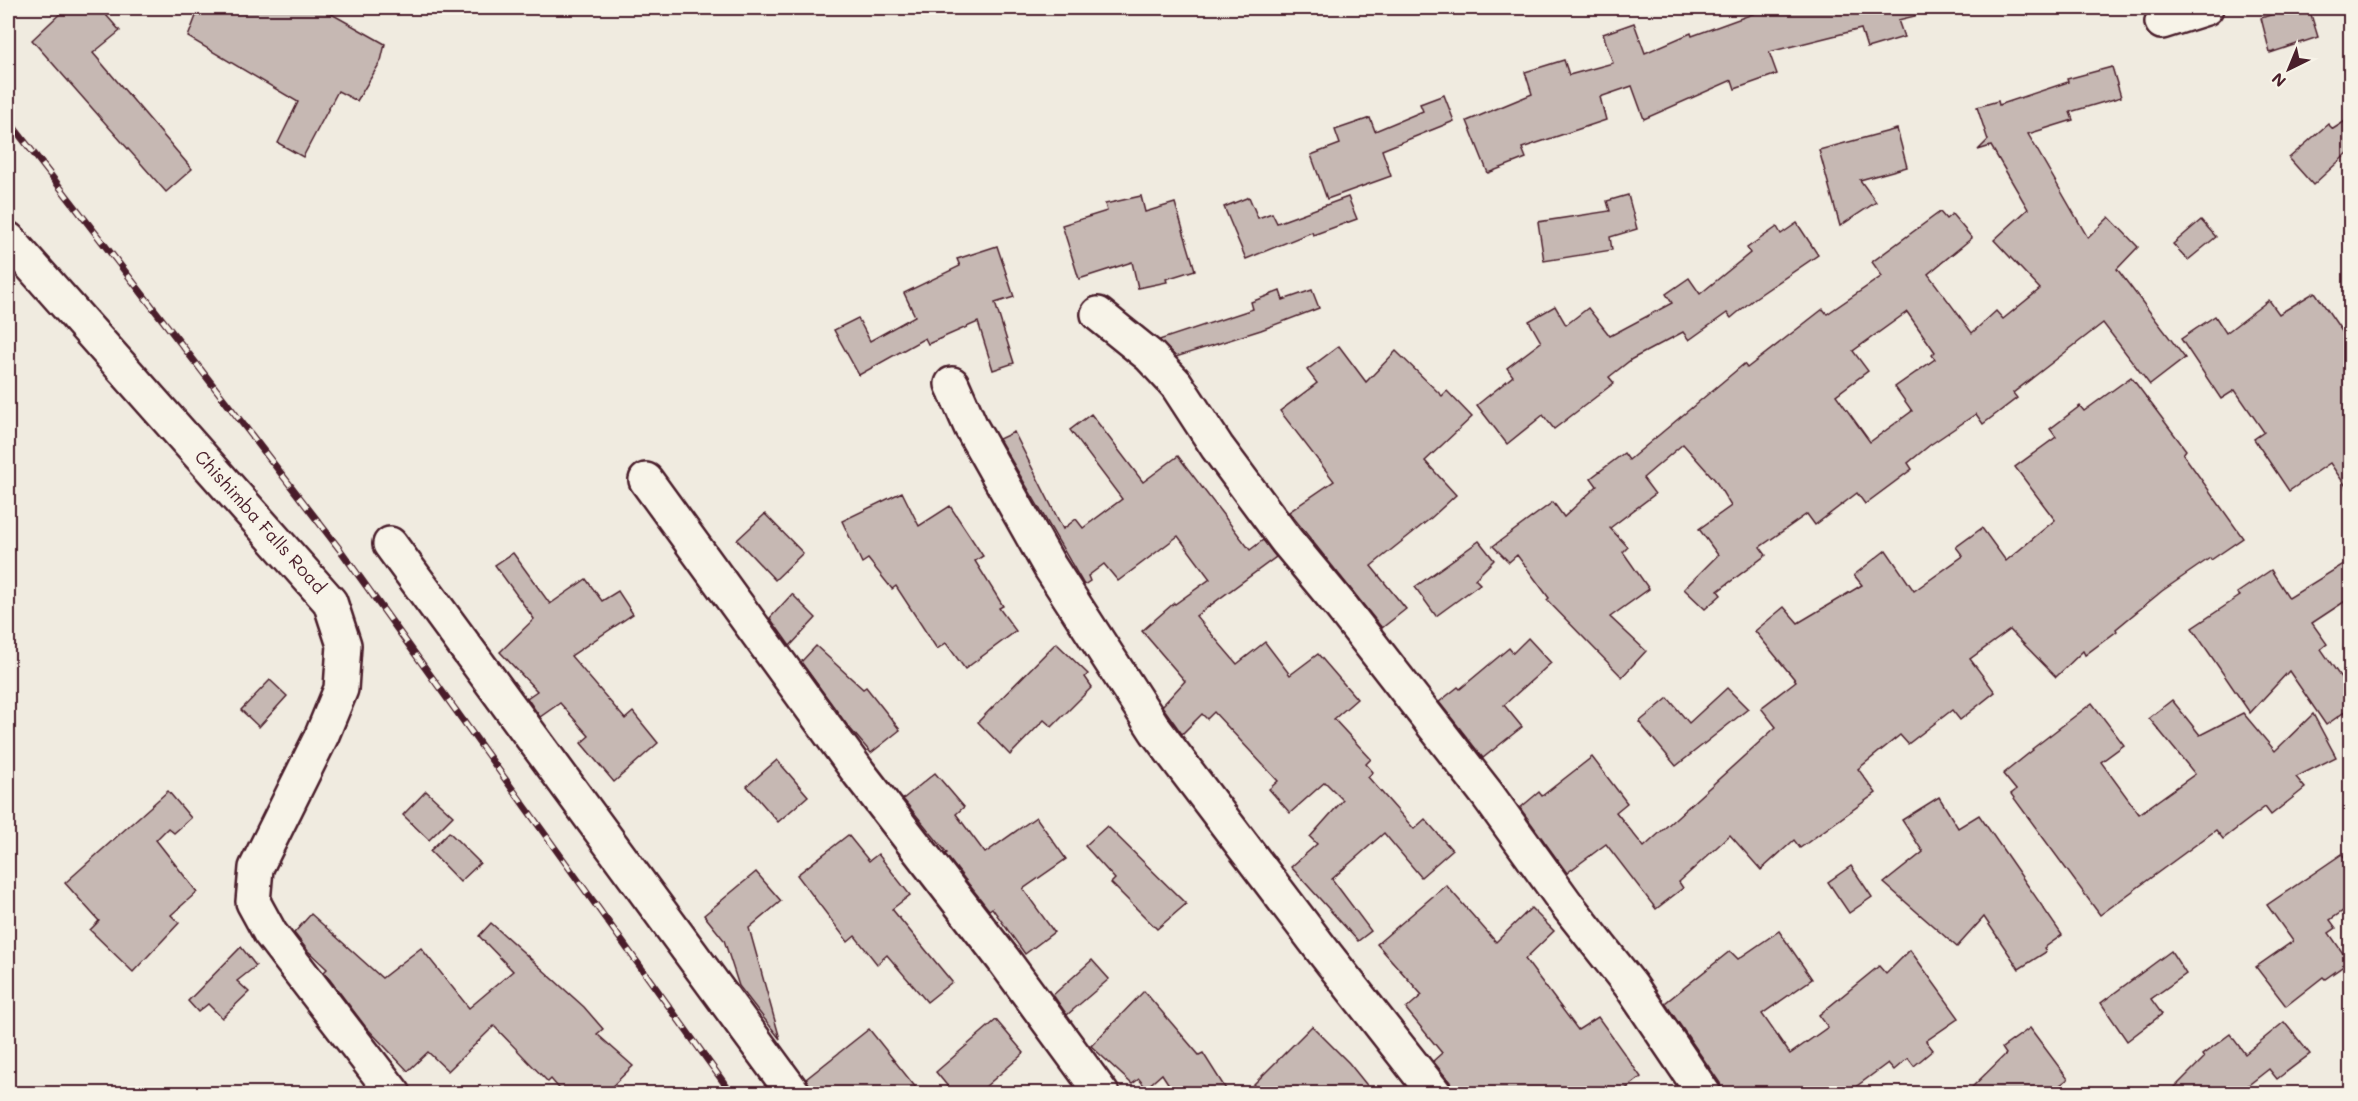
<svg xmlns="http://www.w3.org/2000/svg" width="2358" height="1101" font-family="Mali,sans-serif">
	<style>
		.building { fill: #c6b8b3; stroke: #4a1f2b; stroke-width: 1.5; fill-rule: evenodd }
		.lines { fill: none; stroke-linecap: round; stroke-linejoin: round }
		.minor-casing { stroke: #4a1f2b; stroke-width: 38 }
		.minor { stroke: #f7f3e8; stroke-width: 33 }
		.rail-casing { stroke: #4a1f2b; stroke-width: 7 }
		.rail { stroke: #f7f3e8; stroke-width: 4.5; stroke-dasharray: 14; stroke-linecap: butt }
		.labels { text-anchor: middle; stroke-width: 5; stroke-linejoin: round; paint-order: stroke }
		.street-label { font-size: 18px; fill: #4a1f2b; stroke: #f7f3e8 }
	</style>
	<rect width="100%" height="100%" fill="#f0ebe0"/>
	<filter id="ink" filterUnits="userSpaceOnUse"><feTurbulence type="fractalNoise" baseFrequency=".0167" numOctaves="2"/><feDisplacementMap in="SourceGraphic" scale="12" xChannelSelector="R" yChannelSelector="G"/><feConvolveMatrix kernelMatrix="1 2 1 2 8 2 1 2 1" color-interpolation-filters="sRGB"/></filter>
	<g filter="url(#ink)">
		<!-- building -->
		<g class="building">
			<polygon points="66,8 100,8 120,31 93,53 192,169 166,192 32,40"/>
			<polygon points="199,8 321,8 385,44 381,61 357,101 338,91 303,157 278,143 298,102 188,37"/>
			<polygon points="1769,8 1914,8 1915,16 1898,20 1904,37 1867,48 1861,29 1769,52 1777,74 1735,89 1732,80 1644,119 1632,86 1600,97 1606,120 1522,148 1526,158 1488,173 1467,121 1532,94 1525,72 1564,60 1569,75 1613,63 1603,34 1634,23 1645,53 1691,33 1692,36"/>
			<polygon points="2292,8 2309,8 2318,37 2270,53 2261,18"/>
			<path d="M2112 67 2121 97 2070 112 2073 120 2028 134 2088 238 2109 217 2138 247 2117 269 2185 358 2150 385 2103 323 2013 393 2017 398 1983 424 1976 414 1930 445 1908 463 1912 469 1865 504 1857 493 1815 525 1807 514 1760 547 1766 555 1718 591 1721 595 1705 609 1684 589 1718 555 1699 529 1731 506 1715 480 1683 444 1643 478 1655 494 1610 528 1628 547 1623 552 1649 589 1610 617 1646 651 1622 677 1547 600 1549 598 1517 555 1509 562 1493 546 1553 502 1564 517 1597 486 1591 478 1624 453 1629 460 1744 364 1747 368 1823 309 1827 314 1882 276 1872 262 1940 212 1946 219 1952 214 1972 238 1928 274 1972 333 1996 311 2003 319 2040 289 1994 240 2028 209 1991 146 1978 150 1988 140 1977 107 1998 101 1999 105 2068 82 2067 79ZM1907 312 1935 352 1932 355 1935 359 1895 387 1912 411 1870 442 1836 395 1868 371 1853 351Z"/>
			<polygon points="1444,95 1454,121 1382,150 1391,176 1327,199 1311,155 1340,144 1335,130 1370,118 1375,131 1423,111 1420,104"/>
			<polygon points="2350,118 2350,151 2313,185 2289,158 2328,124 2333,129"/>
			<polygon points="1897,129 1907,167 1860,180 1876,202 1840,226 1819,150"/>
			<polygon points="1628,195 1637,229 1610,237 1612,250 1544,261 1538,222 1610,211 1607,201"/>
			<polygon points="1141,196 1145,212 1175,203 1195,270 1166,279 1167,282 1138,288 1132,262 1079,279 1062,225 1107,211 1105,204"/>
			<polygon points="1249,197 1258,218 1272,213 1277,223 1348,197 1357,219 1313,235 1312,232 1246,259 1224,207"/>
			<polygon points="2201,220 2216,237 2188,260 2173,244"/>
			<polygon points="1797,223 1818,255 1755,298 1731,318 1727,313 1689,340 1683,332 1632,359 1609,377 1614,383 1554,429 1543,415 1507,444 1477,405 1513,376 1507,368 1541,342 1529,321 1555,306 1566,325 1588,308 1610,336 1672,303 1666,294 1689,278 1700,294 1750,253 1747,248 1777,227 1781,234"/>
			<polygon points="997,246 1014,297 995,303 1014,363 993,370 978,322 928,344 925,338 859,375 834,330 858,318 870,341 915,316 904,293 960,266 957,259"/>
			<polygon points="1312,290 1319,308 1261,330 1176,357 1159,340 1253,309 1251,302 1280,291 1283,300"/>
			<polygon points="2315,292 2350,343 2350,492 2330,463 2289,491 2254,439 2264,432 2235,390 2221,399 2181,339 2215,316 2226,333 2269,300 2279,314"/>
			<polygon points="1339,346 1366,382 1396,351 1442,396 1447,391 1472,417 1425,461 1456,495 1431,518 1371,566 1406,609 1382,628 1289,512 1334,481 1280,411 1317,383 1307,370"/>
			<polygon points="2131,377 2186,450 2183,454 2243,538 2211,560 2210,558 2162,591 2116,629 2117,631 2085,655 2083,651 2056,677 2010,630 1970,659 1995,692 1960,720 1952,710 1908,744 1900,735 1858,769 1876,793 1800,848 1794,840 1761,870 1730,835 1679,882 1683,888 1656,909 1606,844 1567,873 1520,808 1539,792 1542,796 1592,757 1627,803 1616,812 1644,847 1776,727 1761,708 1796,681 1755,631 1784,607 1798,623 1862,585 1854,575 1886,550 1914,591 1963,556 1956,547 1982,528 2006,561 2055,520 2015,467 2056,437 2050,429 2080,406 2084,411"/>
			<polygon points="1091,414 1143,482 1178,456 1250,550 1263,540 1276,557 1196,616 1237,664 1265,642 1290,675 1318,654 1357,699 1334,719 1371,759 1366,764 1373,772 1368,777 1414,829 1425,819 1452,850 1421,877 1384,833 1332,879 1371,931 1358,941 1291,867 1317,844 1310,837 1343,800 1325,782 1290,813 1269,789 1278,781 1214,712 1207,719 1202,714 1182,734 1162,706 1185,681 1142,631 1174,603 1175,604 1210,579 1178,536 1118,581 1104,564 1088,576 1090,581 1084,585 999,439 1014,432 1063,529 1076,519 1083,528 1122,499 1070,430"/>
			<polygon points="902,492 919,526 950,506 983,556 975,561 1003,606 999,608 1016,631 965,669 946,643 937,649 896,586 892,589 868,559 862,563 842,521"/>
			<polygon points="765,514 803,553 775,580 737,540"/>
			<polygon points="1479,541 1494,560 1475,579 1480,584 1436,616 1415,587"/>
			<polygon points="513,553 550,604 586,579 602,601 618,591 633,614 571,656 625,719 633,712 658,743 614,782 581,743 589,736 560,703 540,717 527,698 537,691 500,652 534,619 495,565"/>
			<polygon points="2350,560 2350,598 2312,623 2327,644 2321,649 2350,691 2350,708 2326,725 2289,671 2250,713 2192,628 2240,596 2237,593 2271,570 2289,598"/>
			<polygon points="792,594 816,618 790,646 770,618"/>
			<polygon points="1528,638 1551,663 1504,705 1522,727 1483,758 1439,702 1458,687 1460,689 1509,648 1513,653"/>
			<polygon points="1056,643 1088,674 1085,677 1092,687 1052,727 1044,720 1010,755 978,722"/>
			<polygon points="816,646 863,689 866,687 900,730 871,753 847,725 801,662"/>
			<polygon points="270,680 287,696 259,727 241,710"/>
			<polygon points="1727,688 1748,709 1676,766 1639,722 1668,698 1689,723"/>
			<polygon points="2172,700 2200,735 2243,713 2275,751 2313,714 2336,757 2296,777 2305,788 2271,815 2265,807 2223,839 2216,830 2100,915 2011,794 2016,790 2003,774 2033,750 2032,749 2092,703 2124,745 2101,762 2139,814 2195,774 2149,718"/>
			<polygon points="777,760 808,796 778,822 747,786"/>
			<polygon points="935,773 964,807 956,814 985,853 1036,817 1066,859 1023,889 1054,932 1025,954 992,908 989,910 945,854 947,853 903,799"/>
			<polygon points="168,791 191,818 174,833 168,828 156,840 197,892 171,915 179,923 133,972 90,930 99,921 65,883"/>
			<polygon points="426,791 453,816 429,840 403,815"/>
			<polygon points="1939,797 1958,828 1979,815 2062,935 2044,948 2046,952 2019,969 1984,917 1957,947 1884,883 1923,852 1902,820"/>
			<polygon points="1107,826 1186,904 1157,929 1111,883 1115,879 1085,846"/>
			<polygon points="449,832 480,863 460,882 430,851"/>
			<polygon points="848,835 869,861 878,854 910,895 892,909 952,982 927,1002 887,955 877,964 855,936 848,942 797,875"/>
			<polygon points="2342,854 2350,866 2350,906 2330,920 2336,928 2329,933 2349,962 2325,979 2323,977 2286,1006 2256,967 2293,941 2267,905"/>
			<polygon points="1851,866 1872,897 1849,913 1828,882"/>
			<polygon points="756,872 781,901 749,928 780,1039 739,986 724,940 704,915"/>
			<polygon points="1446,885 1496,942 1531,908 1554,931 1525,959 1578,1030 1598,1017 1641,1077 1619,1094 1453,1094 1450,1082 1433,1061 1442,1053 1406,1009 1422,995 1377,944"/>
			<polygon points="311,914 382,978 421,948 469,1008 513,971 479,936 491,923 584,1007 603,1029 597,1034 633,1066 604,1094 564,1094 551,1079 548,1082 494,1026 448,1071 428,1052 408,1071 365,1026 324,972 327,969 308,951 294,933"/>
			<polygon points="1779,931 1812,979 1762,1014 1790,1054 1828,1027 1819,1015 1879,966 1886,974 1910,950 1959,1018 1926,1041 1933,1050 1914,1066 1908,1058 1894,1070 1888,1063 1846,1094 1723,1094 1720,1083 1665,1003 1730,951 1738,959"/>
			<polygon points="241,947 256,966 237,981 249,992 222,1018 208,1004 198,1012 188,1001"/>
			<polygon points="2171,951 2186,974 2151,999 2162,1014 2127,1041 2101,1003"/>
			<polygon points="1092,960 1109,979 1067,1015 1053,995"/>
			<polygon points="1144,991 1199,1055 1203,1053 1229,1094 1175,1094 1162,1074 1146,1088 1139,1079 1132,1084 1091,1046"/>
			<polygon points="996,1020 1024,1053 977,1094 954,1094 936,1072"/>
			<polygon points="2284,1022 2310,1054 2277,1079 2269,1069 2237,1094 2168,1094 2204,1058 2202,1055 2230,1034 2245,1054"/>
			<polygon points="1312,1026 1349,1063 1374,1094 1244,1094"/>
			<polygon points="2030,1028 2068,1079 2048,1094 1965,1094 2006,1054 2002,1048"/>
			<polygon points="869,1029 921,1094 812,1094 806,1079"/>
		</g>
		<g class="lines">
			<defs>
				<g id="minor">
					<polyline points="2162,22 2206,8"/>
					<polyline points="8,239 330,602 344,645 341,689 322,735 256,868 253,902 270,933 394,1094"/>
					<polyline points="1098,314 1150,356 1176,384 1217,447 1286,540 1340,605 1487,794 1567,905 1631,986 1704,1094"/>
					<polyline points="952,384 971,427 1050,567 1156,731 1319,946 1435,1094"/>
					<polyline points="646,480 859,773 1003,959 1102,1094"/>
					<polyline points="390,544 794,1094"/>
				</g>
			</defs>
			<!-- minor casing -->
			<use href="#minor" class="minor-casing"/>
			<!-- minor -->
			<use href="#minor" class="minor"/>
			<defs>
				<polyline id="rail" points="8,120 341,551 732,1094"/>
			</defs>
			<!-- rail casing -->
			<use href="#rail" class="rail-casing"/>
			<!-- rail -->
			<use href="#rail" class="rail"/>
		</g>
	</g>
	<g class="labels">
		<!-- street labels -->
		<g class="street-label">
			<text transform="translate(260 522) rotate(48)" y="6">Chishimba Falls Road</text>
		</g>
	</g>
	<!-- margin -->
	<rect width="2358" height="1101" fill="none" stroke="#f7f3e8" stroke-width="30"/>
	<rect x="15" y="15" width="2328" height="1071" fill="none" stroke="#4a1f2b" stroke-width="2" filter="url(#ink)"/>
	<!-- north arrow -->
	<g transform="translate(2289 69) rotate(223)" stroke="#f7f3e8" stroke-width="4.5" paint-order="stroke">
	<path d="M0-4.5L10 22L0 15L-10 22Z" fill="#4a1f2b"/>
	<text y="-9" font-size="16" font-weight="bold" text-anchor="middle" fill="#4a1f2b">N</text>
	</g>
</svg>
